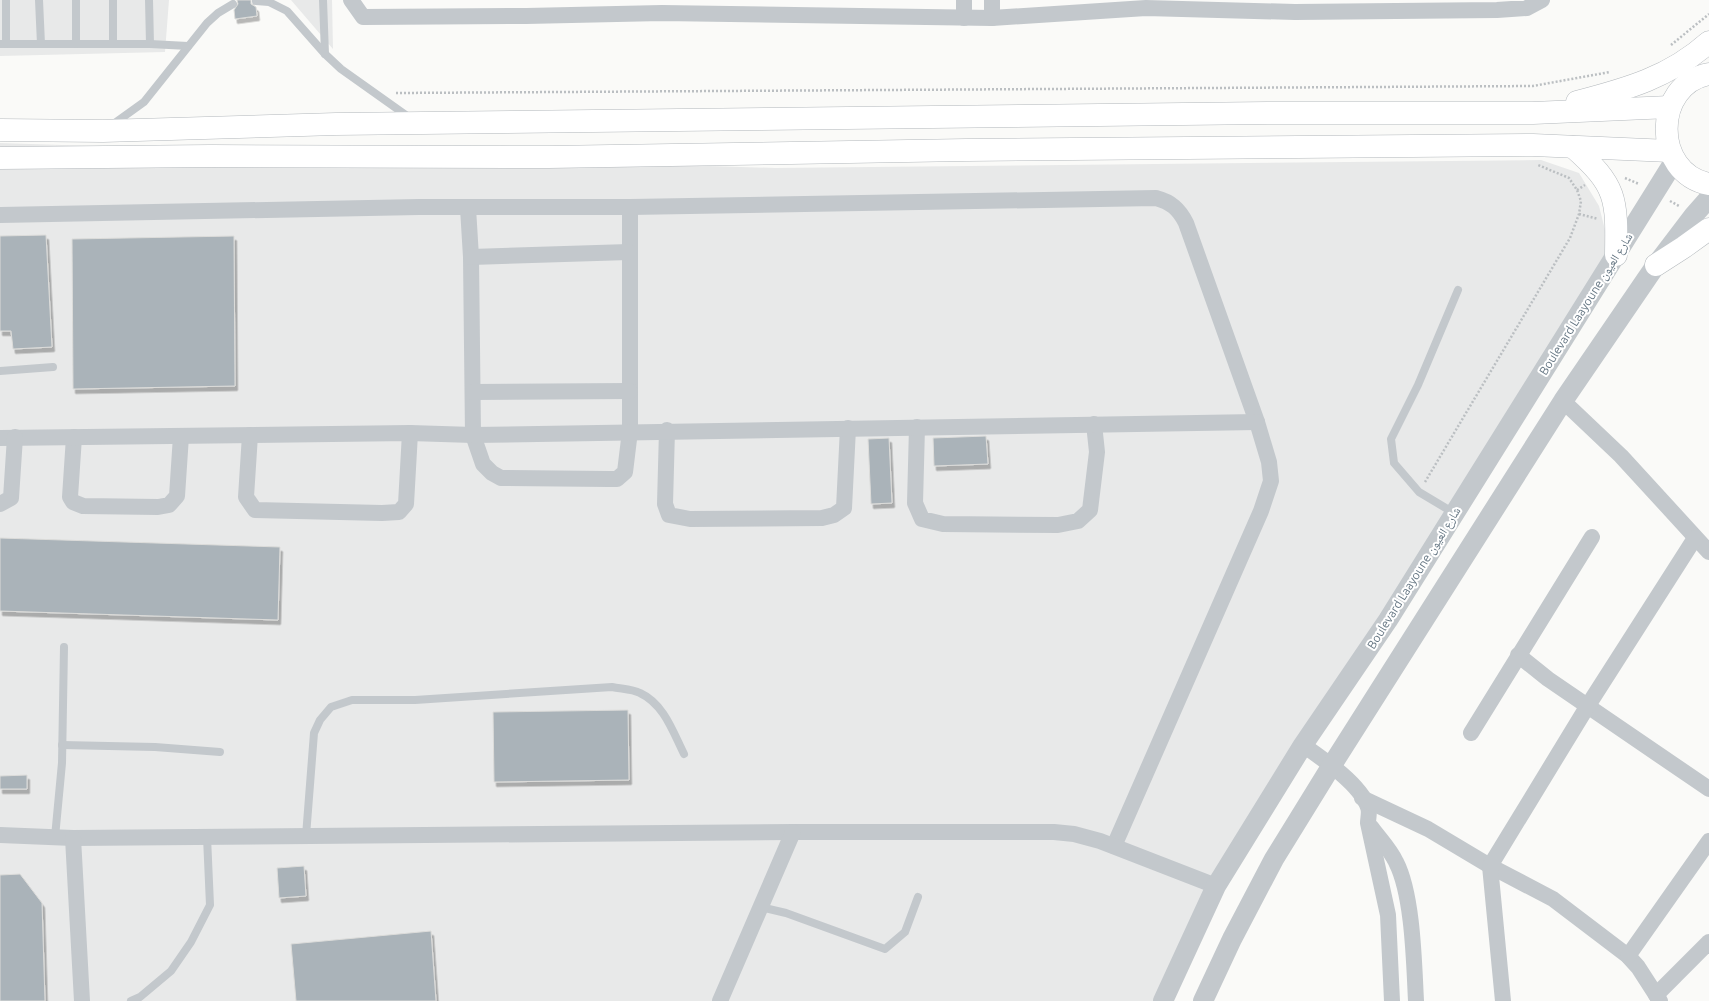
<svg xmlns="http://www.w3.org/2000/svg" width="1709" height="1001" font-family="Ubuntu,'Noto Naskh Arabic',sans-serif">
	<style>
		.built { fill: #e8e9e9 }
		.building { fill: #aab3b9; stroke: #dcdcda; filter: url(#shadow) }
		.lines { fill: none; stroke-linecap: round; stroke-linejoin: round }
		.trunk-casing { stroke: #b4b9bd; stroke-width: 23 }
		.path { stroke: #bbbfc2; stroke-width: 2.5; stroke-dasharray: 2 2; stroke-linecap: butt }
		.service { stroke: #c3c8cc; stroke-width: 8 }
		.minor { stroke: #c3c8cc; stroke-width: 16 }
		.tertiary { stroke: #c3c8cc; stroke-width: 20 }
		.trunk { stroke: #fff; stroke-width: 22 }
		.labels { text-anchor: middle; stroke-width: 4; stroke-linejoin: round; paint-order: stroke }
		.street-label { font-size: 12px; fill: #657683; stroke: #fff }
	</style>
	<defs>
		<filter id="shadow"><feDropShadow dx="2.5" dy="4.5" stdDeviation="0" flood-color="#0004"/></filter>
	</defs>
	<rect width="100%" height="100%" fill="#fafaf8"/>
	<!-- built -->
	<g class="built">
		<polygon points="0,0 169,0 165,52 0,56"/>
		<polygon points="291,0 332,0 333,49"/>
		<polygon points="0,143 775,168 1541,160 1579,173 1599,206 1613,262 1212,896 1165,1001 0,1001"/>
	</g>
	<!-- building -->
	<g class="building">
		<polygon points="237,0 251,0 251,4 256,7 257,16 235,19 234,10 238,4"/>
		<polygon points="46,235 52,347 13,349 11,331 0,331 0,236"/>
		<polygon points="234,236 235,386 73,389 72,239"/>
		<polygon points="986,436 988,464 934,466 933,438"/>
		<polygon points="889,438 892,503 871,504 868,439"/>
		<polygon points="0,538 280,547 278,620 0,611"/>
		<polygon points="628,710 629,780 494,782 493,712"/>
		<polygon points="27,775 27,789 0,789 0,776"/>
		<polygon points="304,866 306,896 279,898 277,868"/>
		<polygon points="20,874 42,903 45,1001 0,1001 0,875"/>
		<polygon points="431,931 436,1001 296,1001 291,944"/>
	</g>
	<g class="lines">
		<defs>
			<g id="trunk">
				<path d="M1709 74C1653 84 1652 173 1709 184"/>
				<path d="M1577 102C1627 89 1670 77 1709 42"/>
				<polyline points="0,130 103,131 336,124 1267,113 1533,113 1670,107"/>
				<path d="M1573 147C1617 186 1617 198 1616 255"/>
				<polyline points="0,158 211,156 549,157 966,150 1533,145 1670,151"/>
				<polyline points="1656,265 1684,247 1709,229"/>
			</g>
		</defs>
		<!-- trunk casing -->
		<use href="#trunk" class="trunk-casing"/>
		<!-- path -->
		<g class="path">
			<polyline points="1671,45 1709,14"/>
			<polyline points="396,93 1533,86 1610,72"/>
			<polyline points="1625,178 1639,184"/>
			<polyline points="1577,190 1585,185"/>
			<polyline points="1670,201 1679,206"/>
			<polyline points="1579,214 1598,219"/>
			<polyline points="1425,482 1570,238 1579,214 1581,201 1577,190 1569,178 1538,165"/>
		</g>
		<!-- service -->
		<g class="service">
			<polyline points="39,0 41,44"/>
			<polyline points="113,0 113,44"/>
			<polyline points="149,0 150,44"/>
			<polyline points="323,0 325,54"/>
			<polyline points="256,1 269,2 287,11 325,54 341,69 410,118"/>
			<polyline points="0,44 150,44 188,46"/>
			<polyline points="6,44 6,0"/>
			<polyline points="76,44 76,0"/>
			<polyline points="112,125 144,102 207,23 218,13 233,4"/>
			<polyline points="0,371 53,367"/>
			<polyline points="1454,513 1419,492 1394,463 1391,439 1418,385 1458,290"/>
			<polyline points="62,745 155,747 220,752"/>
			<path d="M306 836 314 733 320 720 331 707 352 700H415L612 687C621 689 632 689 640 693 664 704 673 732 684 754"/>
			<polyline points="55,837 62,763 64,647"/>
			<polyline points="760,907 786,913 885,949 905,932 918,897"/>
			<polyline points="131,1001 140,997 171,971 191,942 210,905 207,837"/>
		</g>
		<!-- minor -->
		<g class="minor">
			<polyline points="351,0 363,17 526,16 662,13 992,18 1146,8 1295,12 1497,10 1527,8 1542,0"/>
			<polyline points="964,0 964,18"/>
			<polyline points="992,0 992,18"/>
			<polyline points="468,208 471,257 473,435 483,464 492,473 501,478 609,479 617,479 625,472 630,431 630,207"/>
			<path d="M0 215 419 207H630L1156 198C1171 202 1179 209 1186 223L1257 422 1269 462 1271 481 1261 511 1114 846"/>
			<polyline points="471,257 629,252"/>
			<polyline points="473,392 630,391"/>
			<polyline points="1563,401 1621,456 1709,552"/>
			<polyline points="917,427 915,503 922,519 943,524 1058,525 1078,521 1090,510 1097,452 1094,424"/>
			<polyline points="667,430 665,504 669,515 690,519 822,518 834,515 844,508 848,428"/>
			<polyline points="250,435 246,497 255,510 382,513 399,512 406,504 410,433"/>
			<polyline points="74,437 70,497 73,502 83,506 158,507 169,505 177,496 181,436"/>
			<polyline points="0,438 410,433 473,435 1257,422"/>
			<polyline points="0,504 11,498 15,437"/>
			<polyline points="1518,655 1548,679 1709,789"/>
			<polyline points="1471,733 1592,537"/>
			<path d="M1303 745C1323 759 1360 784 1368 807 1370 812 1368 818 1368 823L1388 915 1392 1001"/>
			<polyline points="1362,798 1428,829 1490,866 1553,899 1628,956 1638,967 1660,1001"/>
			<path d="M1371 827C1379 838 1390 849 1396 862 1413 895 1414 963 1416 1001"/>
			<polyline points="0,835 73,838 793,832 1054,832 1074,834 1100,841 1216,886"/>
			<polyline points="73,838 82,1001"/>
			<polyline points="1628,956 1709,841"/>
			<polyline points="1656,995 1709,942"/>
			<polyline points="720,1001 793,832"/>
			<polyline points="1503,1001 1490,866 1587,707 1695,538"/>
		</g>
		<!-- tertiary -->
		<g class="tertiary">
			<polyline points="1163,1001 1216,886 1303,745 1388,620 1675,160"/>
			<polyline points="1203,1001 1232,939 1274,859 1332,765 1563,401 1656,265 1694,215 1709,198"/>
		</g>
		<!-- trunk -->
		<use href="#trunk" class="trunk"/>
	</g>
	<g class="labels">
		<!-- street labels -->
		<g class="street-label">
			<text transform="translate(1586 304) rotate(-58)" y="4">Boulevard Laayoune شارع العيون</text>
			<text transform="translate(1414 578) rotate(-58)" y="4">Boulevard Laayoune شارع العيون</text>
		</g>
	</g>
</svg>
